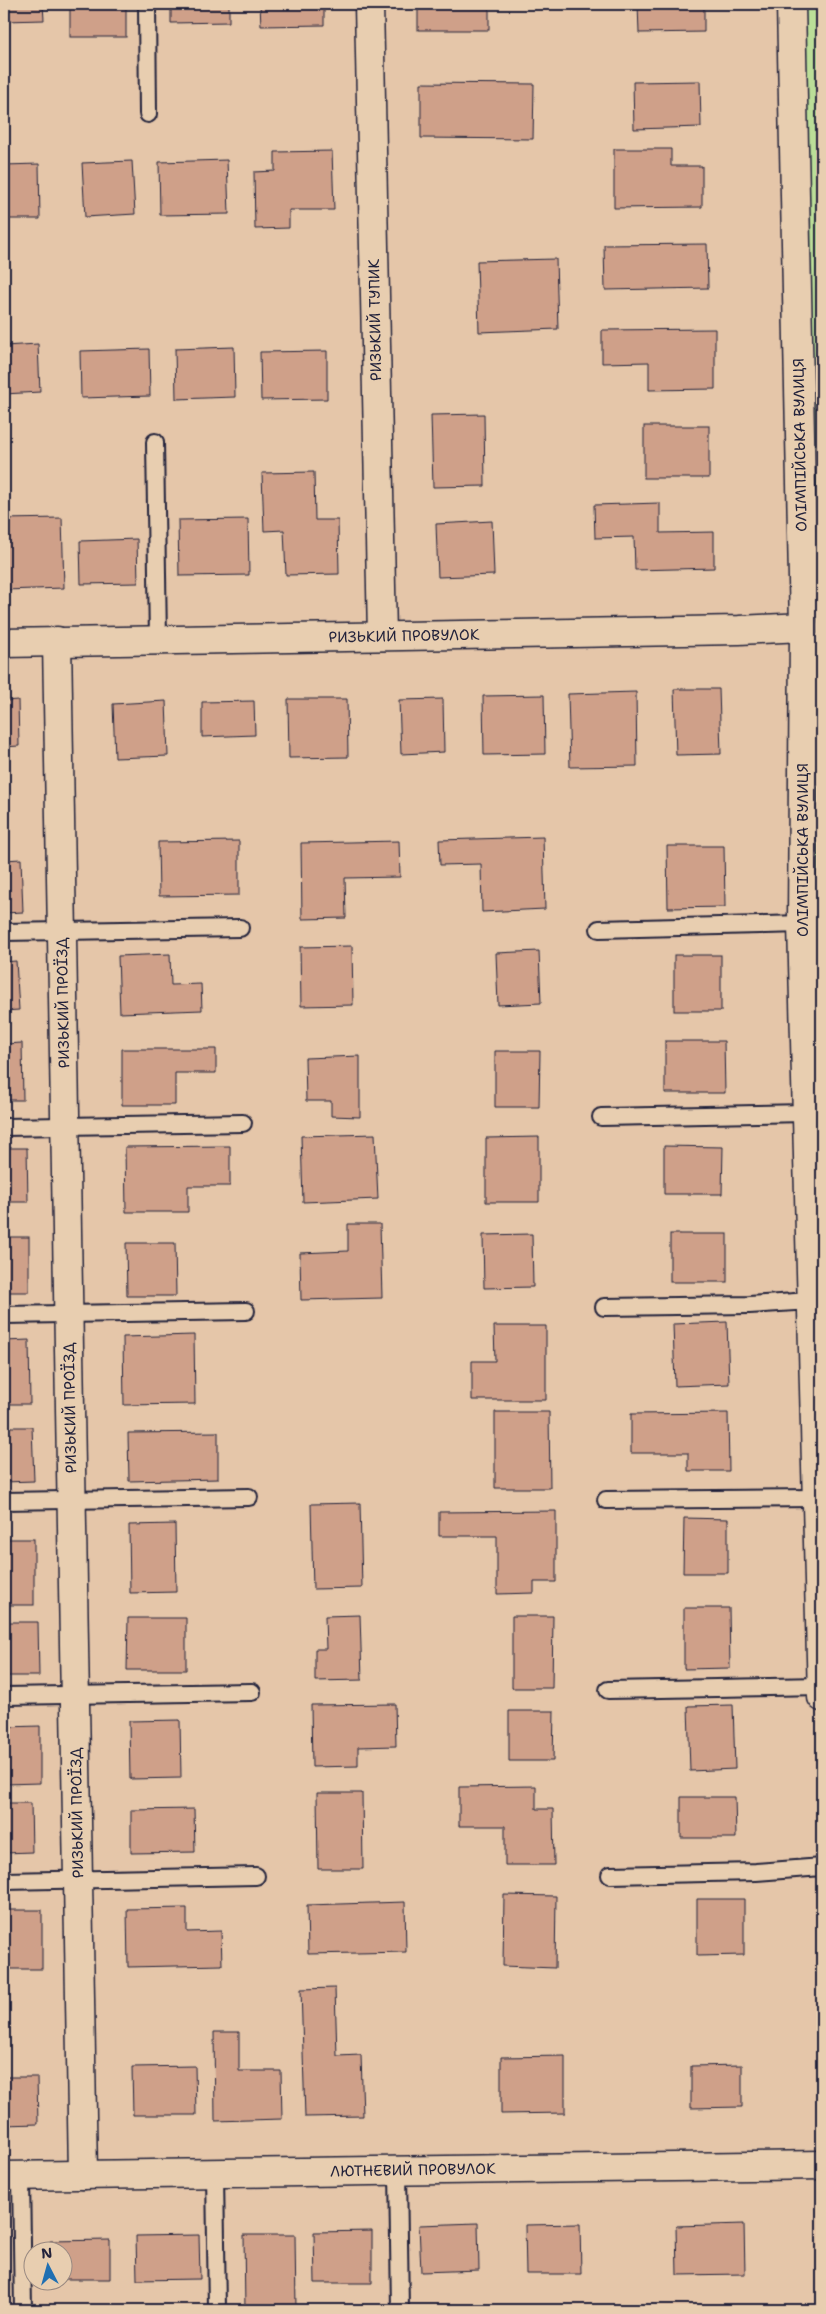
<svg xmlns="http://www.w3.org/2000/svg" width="826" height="2314" font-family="'Shantell Sans',sans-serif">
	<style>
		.green { fill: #bbde98; stroke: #6e806a }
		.building { fill: #cfa089; stroke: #22223b }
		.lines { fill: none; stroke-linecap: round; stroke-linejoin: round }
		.lane-casing { stroke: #22223b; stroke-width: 20 }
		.street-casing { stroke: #22223b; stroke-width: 31 }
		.secondary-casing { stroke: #22223b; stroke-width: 31 }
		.lane { stroke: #e8ceb0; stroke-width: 16 }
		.street { stroke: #e8ceb0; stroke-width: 28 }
		.secondary { stroke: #e8ceb0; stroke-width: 28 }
		.labels { text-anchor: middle; stroke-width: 5; stroke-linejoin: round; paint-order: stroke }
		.street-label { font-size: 15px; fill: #22223b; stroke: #e8ceb0 }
	</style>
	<rect width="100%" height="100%" fill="#e5c6a9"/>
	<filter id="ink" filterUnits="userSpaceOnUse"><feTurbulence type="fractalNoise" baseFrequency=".02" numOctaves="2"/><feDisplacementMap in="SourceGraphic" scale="10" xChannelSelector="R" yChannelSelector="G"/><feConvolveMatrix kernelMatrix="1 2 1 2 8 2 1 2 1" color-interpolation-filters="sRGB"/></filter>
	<g filter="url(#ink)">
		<!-- green -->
		<polygon class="green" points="789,4 822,4 822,1837 822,1686"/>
		<!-- building -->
		<g class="building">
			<polygon points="4,4 43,4 44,20 4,21"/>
			<rect x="70" y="4" width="56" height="33"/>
			<polygon points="171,4 229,4 229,22 171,23"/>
			<polygon points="260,4 324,4 324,25 261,26"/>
			<rect x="418" y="4" width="71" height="26"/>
			<polygon points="638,4 704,4 704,32 639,33"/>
			<polygon points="700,81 701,127 634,129 633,82"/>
			<polygon points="421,83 534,84 533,139 421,138"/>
			<polygon points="614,149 671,149 671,166 702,166 702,207 614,208"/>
			<polygon points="332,151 334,210 289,210 289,228 255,229 254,172 275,171 275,152"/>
			<polygon points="227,160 229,214 160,215 159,162"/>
			<polygon points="132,161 135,214 85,217 82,163"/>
			<polygon points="39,164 40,219 4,219 4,165"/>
			<polygon points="707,244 708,288 605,290 604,245"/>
			<polygon points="556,259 558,329 479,332 477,261"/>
			<polygon points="715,329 715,389 649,390 649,362 602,363 602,330"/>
			<polygon points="38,344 40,392 4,394 4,346"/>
			<polygon points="234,347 235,397 176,399 175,349"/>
			<polygon points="149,349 150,396 81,398 80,351"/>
			<polygon points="327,351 327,399 261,400 260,352"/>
			<polygon points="484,414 485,486 433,487 431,415"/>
			<rect x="644" y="426" width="65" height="52"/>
			<polygon points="314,472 315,520 338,520 339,574 286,575 284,530 264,531 262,473"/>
			<polygon points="660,503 660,533 714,532 714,568 635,570 634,537 595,538 594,505"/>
			<polygon points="62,518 64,588 4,590 4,519"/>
			<polygon points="248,519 249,575 179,576 178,520"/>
			<polygon points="492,521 494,575 438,577 436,524"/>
			<polygon points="137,539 138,583 81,584 80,541"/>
			<polygon points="674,689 719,689 721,754 676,755"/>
			<polygon points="636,692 637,766 570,767 568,694"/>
			<polygon points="544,695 545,754 484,755 483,696"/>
			<polygon points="288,699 347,699 348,757 289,758"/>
			<polygon points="443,699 444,752 401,754 399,700"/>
			<polygon points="18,700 19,746 4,747 4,701"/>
			<polygon points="166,701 168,756 115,758 113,704"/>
			<polygon points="254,701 255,735 202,737 202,702"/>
			<polygon points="543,837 545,909 482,912 481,864 440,865 439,840"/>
			<polygon points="239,841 239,895 159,896 158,842"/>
			<polygon points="399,841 400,877 345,878 346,918 302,919 301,843"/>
			<polygon points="667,846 724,846 725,907 668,908"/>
			<polygon points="21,859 23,912 4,913 4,860"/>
			<polygon points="352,946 353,1005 301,1006 300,947"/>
			<polygon points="539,951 541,1003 498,1005 496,953"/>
			<polygon points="170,954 171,985 201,984 202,1010 120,1013 118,956"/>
			<rect x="674" y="955" width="47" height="56"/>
			<polygon points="16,961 19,1010 4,1011 4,962"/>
			<polygon points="665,1041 724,1041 725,1093 665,1093"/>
			<polygon points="22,1043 23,1100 4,1100 4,1044"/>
			<polygon points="122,1049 216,1049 216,1073 175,1073 175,1105 122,1105"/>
			<polygon points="495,1051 540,1051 539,1107 495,1107"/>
			<polygon points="360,1056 360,1117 331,1116 331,1101 306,1101 305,1058"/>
			<polygon points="375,1134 378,1199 303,1202 301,1136"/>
			<polygon points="539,1137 539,1202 486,1202 486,1138"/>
			<polygon points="230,1146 230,1186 188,1186 188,1212 126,1212 125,1147"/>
			<polygon points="664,1146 723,1147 722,1194 664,1194"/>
			<polygon points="4,1148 27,1148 28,1202 4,1202"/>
			<polygon points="348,1224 380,1224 382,1298 301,1300 300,1253 348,1251"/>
			<polygon points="532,1234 533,1287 484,1288 483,1235"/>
			<rect x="670" y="1234" width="57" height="48"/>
			<rect x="4" y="1237" width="25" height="55"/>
			<polygon points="126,1243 175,1243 176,1296 127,1296"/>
			<polygon points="727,1322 729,1384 675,1386 673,1324"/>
			<polygon points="494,1326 546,1326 546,1400 472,1400 472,1361 495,1361"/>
			<polygon points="194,1335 195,1404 124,1405 123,1337"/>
			<polygon points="29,1340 30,1404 4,1404 4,1341"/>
			<polygon points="495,1412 549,1412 550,1488 495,1488"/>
			<polygon points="728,1413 729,1471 688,1471 688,1453 631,1453 631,1414"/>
			<polygon points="4,1427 32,1427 34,1481 4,1482"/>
			<polygon points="218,1432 218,1479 129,1481 128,1433"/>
			<polygon points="360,1503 362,1588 313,1589 311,1504"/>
			<polygon points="556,1511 556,1582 534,1582 534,1593 497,1594 497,1536 439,1536 439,1512"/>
			<polygon points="684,1518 728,1519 728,1573 683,1573"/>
			<polygon points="175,1524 176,1592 130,1593 129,1525"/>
			<rect x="4" y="1539" width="30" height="66"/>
			<polygon points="684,1608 729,1608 730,1668 684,1669"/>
			<polygon points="360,1615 362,1680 315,1681 315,1649 326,1649 325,1616"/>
			<polygon points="512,1616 553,1616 552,1688 512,1688"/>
			<polygon points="128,1618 186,1618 186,1670 127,1670"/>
			<polygon points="4,1622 38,1622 39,1676 4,1676"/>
			<polygon points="395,1704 396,1746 358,1747 358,1766 312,1767 311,1705"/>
			<polygon points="733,1705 735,1769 690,1771 688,1706"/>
			<polygon points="509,1711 554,1711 553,1761 509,1761"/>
			<polygon points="180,1720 181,1778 130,1779 129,1721"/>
			<polygon points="40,1726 40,1783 4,1784 4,1727"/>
			<polygon points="536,1786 536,1809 553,1809 554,1865 505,1865 505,1826 459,1826 459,1787"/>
			<polygon points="317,1793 362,1793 363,1869 318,1869"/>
			<polygon points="681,1797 735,1797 736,1838 681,1838"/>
			<polygon points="4,1803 31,1803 32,1852 4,1853"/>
			<polygon points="194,1809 195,1852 131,1853 131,1810"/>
			<polygon points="504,1895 556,1896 555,1968 503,1966"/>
			<polygon points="697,1899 744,1899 744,1955 697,1956"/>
			<polygon points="405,1902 406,1952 308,1954 307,1905"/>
			<polygon points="187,1908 187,1932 221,1931 222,1965 128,1967 127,1909"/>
			<rect x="4" y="1910" width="38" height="59"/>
			<polygon points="335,1988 337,2056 361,2055 363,2116 305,2117 301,1989"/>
			<polygon points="214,2032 239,2032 239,2071 281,2071 282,2119 215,2121"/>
			<polygon points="565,2056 565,2113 501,2114 501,2057"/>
			<polygon points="742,2065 742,2107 691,2108 691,2066"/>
			<polygon points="195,2066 196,2115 133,2115 132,2067"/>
			<polygon points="4,2077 37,2077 38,2124 4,2125"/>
			<polygon points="478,2223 479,2270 421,2272 419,2225"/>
			<polygon points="580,2224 581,2274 526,2274 525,2225"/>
			<polygon points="744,2224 745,2274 677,2275 676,2226"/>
			<polygon points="372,2231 372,2283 315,2283 314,2232"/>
			<polygon points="199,2235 200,2279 137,2280 136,2236"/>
			<polygon points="244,2235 295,2235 296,2310 245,2310"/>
			<polygon points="110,2240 110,2279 62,2279 62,2252 50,2252 50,2241"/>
		</g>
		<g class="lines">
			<defs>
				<g id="lane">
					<polyline points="147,4 148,114"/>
					<polyline points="155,442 158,640"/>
					<polyline points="599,929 802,924"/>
					<polyline points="4,932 240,928"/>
					<polyline points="601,1117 806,1113"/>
					<polyline points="4,1127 243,1123"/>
					<polyline points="604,1307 749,1305 811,1301"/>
					<polyline points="4,1315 246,1311"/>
					<polyline points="606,1500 818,1498"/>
					<polyline points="4,1501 249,1497"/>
					<polyline points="608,1690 822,1686"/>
					<polyline points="4,1696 252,1692"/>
					<polyline points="610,1875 756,1872 822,1867"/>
					<polyline points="4,1881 256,1876"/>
					<polyline points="398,2170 400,2310"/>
					<polyline points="215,2173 217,2310"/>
					<polyline points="21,2176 23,2310"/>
				</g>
				<g id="street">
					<polyline points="369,4 382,636"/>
					<polyline points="57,641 83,2175"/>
					<polyline points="4,643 739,630 804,627"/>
					<polyline points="4,2176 822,2165"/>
				</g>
				<polyline id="secondary" points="791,4 804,627 802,924 822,1697"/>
			</defs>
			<!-- lane casing -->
			<use href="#lane" class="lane-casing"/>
			<!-- street casing -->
			<use href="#street" class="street-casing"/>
			<!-- secondary casing -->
			<use href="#secondary" class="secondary-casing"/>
			<!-- lane -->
			<use href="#lane" class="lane"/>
			<!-- street -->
			<use href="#street" class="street"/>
			<!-- secondary -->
			<use href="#secondary" class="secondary"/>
		</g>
	</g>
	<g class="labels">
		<!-- street labels -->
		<g class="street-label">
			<text transform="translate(375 320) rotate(-91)" y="5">РИЗЬКИЙ ТУПИК</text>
			<text transform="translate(800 445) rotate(-91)" y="5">ОЛІМПІЙСЬКА ВУЛИЦЯ</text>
			<text transform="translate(404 636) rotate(-1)" y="5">РИЗЬКИЙ ПРОВУЛОК</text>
			<text transform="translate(803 850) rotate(-90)" y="5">ОЛІМПІЙСЬКА ВУЛИЦЯ</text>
			<text transform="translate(63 1003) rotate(-91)" y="5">РИЗЬКИЙ ПРОЇЗД</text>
			<text transform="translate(70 1408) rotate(-91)" y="5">РИЗЬКИЙ ПРОЇЗД</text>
			<text transform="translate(77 1813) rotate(-91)" y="5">РИЗЬКИЙ ПРОЇЗД</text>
			<text transform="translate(413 2170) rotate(-1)" y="5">ЛЮТНЕВИЙ ПРОВУЛОК</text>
		</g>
	</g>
	<!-- margin -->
	<rect width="826" height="2314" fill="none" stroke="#e8ceb0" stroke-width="20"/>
	<rect x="10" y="10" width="806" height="2294" fill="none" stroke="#22223b" stroke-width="2" filter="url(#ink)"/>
	<!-- north arrow -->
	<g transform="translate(48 2266) rotate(354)"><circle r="24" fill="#e8ceb0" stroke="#998981"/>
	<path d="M0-4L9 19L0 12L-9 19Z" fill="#1f6fb2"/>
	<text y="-8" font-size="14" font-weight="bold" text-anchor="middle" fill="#22223b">N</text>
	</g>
</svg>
